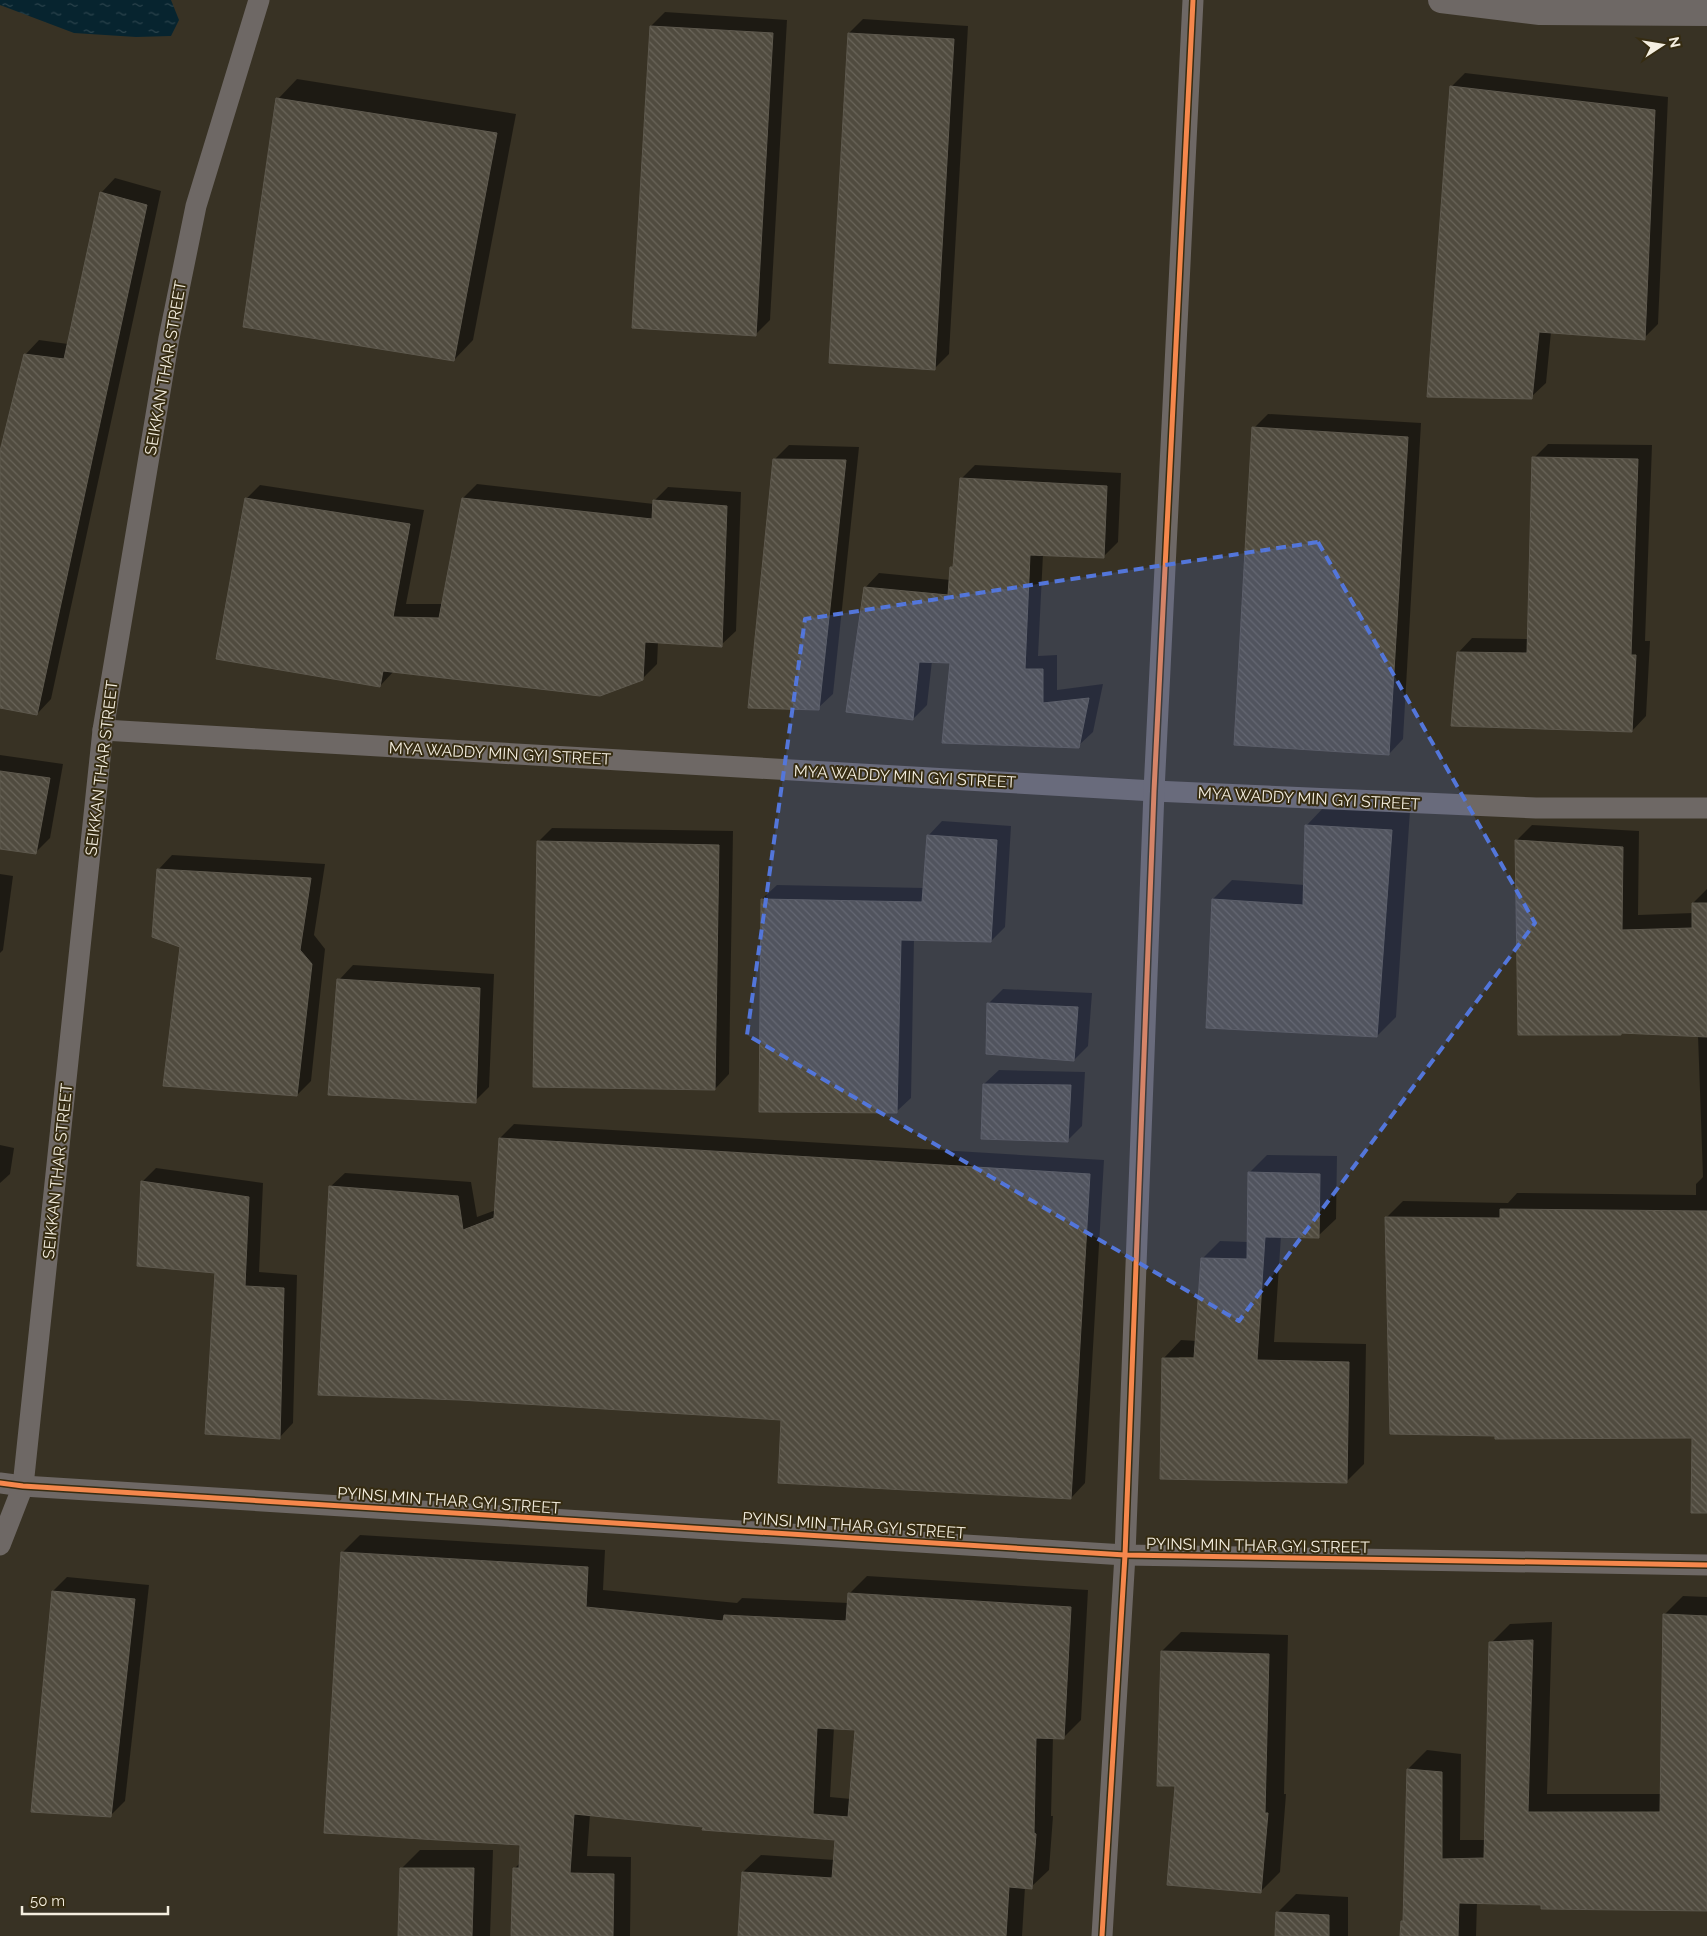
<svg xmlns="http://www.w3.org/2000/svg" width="1707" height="1936" font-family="Raleway,sans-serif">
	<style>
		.water { fill: url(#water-ripples) }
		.shadow { fill: #0007; fill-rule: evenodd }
		.building { fill: url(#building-back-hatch); stroke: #5d584d; fill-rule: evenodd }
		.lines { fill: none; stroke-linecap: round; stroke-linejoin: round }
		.minor { stroke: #6e6865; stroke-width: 21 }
		.tertiary { stroke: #6e6865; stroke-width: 26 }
		.cycleway-casing { stroke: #362c12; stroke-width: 8 }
		.cycleway { stroke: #f5874c; stroke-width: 5 }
		.marked { fill: #5376da; fill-opacity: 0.2; stroke: #5376da; stroke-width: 4; stroke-dasharray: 10 6; stroke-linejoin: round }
		.labels { text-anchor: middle; stroke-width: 4; stroke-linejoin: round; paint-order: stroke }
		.street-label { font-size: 16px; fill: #f4eedf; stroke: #362c12 }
	</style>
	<defs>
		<pattern id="water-ripples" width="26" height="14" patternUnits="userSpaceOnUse" patternTransform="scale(1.25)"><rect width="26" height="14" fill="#07242f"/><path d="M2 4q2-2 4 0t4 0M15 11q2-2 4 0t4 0" fill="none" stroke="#2c444d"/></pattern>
		<pattern id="building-back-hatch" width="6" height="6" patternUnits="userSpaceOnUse" patternTransform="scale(1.25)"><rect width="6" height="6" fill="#504b3f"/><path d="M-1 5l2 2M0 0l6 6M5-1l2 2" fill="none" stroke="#6a655a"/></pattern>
	</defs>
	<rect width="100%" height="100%" fill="#383224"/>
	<!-- water -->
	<polygon class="water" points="0,0 171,0 179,20 171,36 136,37 74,33 0,5"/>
	<!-- shadow -->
	<g class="shadow">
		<polygon points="665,12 787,20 770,320 756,334 651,26"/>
		<polygon points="863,19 968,26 949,354 935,368 849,33"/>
		<polygon points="1465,73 1668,97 1658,324 1644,338 1551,332 1546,383 1531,397 1451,87"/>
		<polygon points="297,79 516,114 473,340 454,360 278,99"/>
		<polygon points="115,178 161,191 51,699 37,714 0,706 0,456 25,355 39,340 68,344 101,193"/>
		<polygon points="1268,414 1421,423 1403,739 1389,754 1254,428"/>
		<polygon points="1548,444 1652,445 1645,641 1650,641 1646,716 1632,731 1458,653 1472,638 1529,639 1534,458"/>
		<polygon points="789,445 859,447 833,694 818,708 774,460"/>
		<polygon points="975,465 1121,473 1118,542 1103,557 1043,554 1038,656 1057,655 1057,690 1103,684 1093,732 1078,746 952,662 932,661 927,705 913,719 865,588 879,573 951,580 951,568 954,565 961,479"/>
		<polygon points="477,484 654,504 654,501 668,487 741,492 736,631 721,645 658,642 657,664 642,679 394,671 380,686 246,499 260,485 424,510 406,604 443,604 463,498"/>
		<polygon points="0,755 63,764 50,838 36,852 0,847"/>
		<polygon points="1325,806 1410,811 1396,1017 1377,1036 1213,899 1232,880 1305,885 1306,826"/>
		<polygon points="942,821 1011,826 1005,927 991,941 914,939 911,1098 896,1112 762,899 777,885 925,888 928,836"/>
		<polygon points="1532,825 1639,831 1638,915 1693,913 1693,903 1707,889 1707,1512 1693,1437 1387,1217 1403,1201 1508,1203 1517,1193 1696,1195 1696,1184 1703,1177 1698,1035 1622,1032 1621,1034 1516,841"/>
		<polygon points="552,828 733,831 729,1074 715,1089 538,842"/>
		<polygon points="172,855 325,864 314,935 325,949 311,1081 297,1095 181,946 158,870"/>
		<polygon points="0,874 13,876 3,950 0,953"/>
		<polygon points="353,965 494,974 489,1087 475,1101 339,980"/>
		<polygon points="1003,989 1092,993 1088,1046 1074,1060 989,1003"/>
		<polygon points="999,1070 1085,1072 1082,1126 1068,1140 984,1084"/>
		<polygon points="514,1124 1104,1160 1085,1483 1071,1498 783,1418 330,1187 345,1173 471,1182 477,1217 496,1210 500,1138"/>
		<polygon points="0,1145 14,1148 10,1174 0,1183"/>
		<path d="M1267 1155 1337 1156 1336 1219 1318 1236H1281L1274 1342 1366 1344 1364 1464 1346 1482 1164 1358 1181 1340 1197 1341 1202 1259 1220 1241 1248 1242 1249 1173ZM1179 1357H1201V1360L1179 1359Z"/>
		<polygon points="156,1168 263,1183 259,1272 297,1275 293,1423 279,1438 217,1272 142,1182"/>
		<path d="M360 1535 605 1550 603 1590 737 1603 742 1598 849 1603V1594L867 1576 1088 1590 1081 1720 1063 1738 1053 1737 1051 1816H1053L1049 1870 1031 1887H1025L1022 1936H739L743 1872 761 1855 835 1860 836 1839 590 1814 587 1856 631 1857 630 1936H513L514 1869 521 1862V1844L342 1553ZM834 1727 856 1728 851 1799 830 1797Z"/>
		<polygon points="67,1577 149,1585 125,1801 111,1815 53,1591"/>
		<polygon points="1683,1596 1707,1597 1707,1910 1477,1902 1476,1936 1402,1936 1402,1922 1404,1919 1408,1769 1427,1750 1461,1754 1460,1840 1486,1840 1491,1643 1510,1624 1552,1622 1547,1794 1661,1794 1664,1615"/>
		<polygon points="1181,1632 1288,1635 1284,1794 1286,1794 1280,1872 1261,1891 1176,1785 1162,1651"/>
		<polygon points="420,1850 493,1850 490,1936 399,1936 401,1869"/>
		<polygon points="1296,1894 1348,1897 1348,1936 1277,1936 1277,1913"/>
	</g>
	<!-- building -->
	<g class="building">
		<polygon points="650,26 773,33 756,336 632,328"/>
		<polygon points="848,33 954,39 935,370 829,363"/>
		<polygon points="1450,86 1655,110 1645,340 1539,332 1532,399 1427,397"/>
		<polygon points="276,98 497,133 454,361 243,327"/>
		<polygon points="100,192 147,205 37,715 0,708 0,451 24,354 64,359"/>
		<polygon points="1252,427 1408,437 1389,755 1234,745"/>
		<polygon points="1532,457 1638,459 1631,655 1636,655 1632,732 1451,726 1457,652 1527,653"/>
		<polygon points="773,459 846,460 819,710 748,708"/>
		<polygon points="960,478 1107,486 1104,558 1030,555 1025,669 1043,669 1043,703 1089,698 1079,748 942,743 950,663 919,662 913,720 846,712 864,587 948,595 950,567 953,567"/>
		<polygon points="245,498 410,524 393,617 439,618 462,498 652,519 653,500 727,506 722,647 645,642 643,680 600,696 383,671 380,687 216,659"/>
		<polygon points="0,771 50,778 36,854 0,849"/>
		<polygon points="1305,825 1392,830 1377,1037 1206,1028 1212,899 1303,905"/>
		<polygon points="927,835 997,840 991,942 901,940 897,1113 759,1112 761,899 922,902"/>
		<polygon points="1515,840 1623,847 1622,930 1692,928 1692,903 1707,903 1707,1037 1621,1033 1621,1035 1518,1035"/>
		<polygon points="537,841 719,845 715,1090 533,1087"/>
		<polygon points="157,869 311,878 300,950 312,964 297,1096 163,1086 180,947 152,937"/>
		<polygon points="337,979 480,988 476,1103 328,1095"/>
		<polygon points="987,1003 1078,1007 1074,1061 986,1054"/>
		<polygon points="983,1084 1071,1085 1068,1142 981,1139"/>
		<polygon points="499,1138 1090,1174 1071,1499 778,1483 781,1420 460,1400 318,1395 329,1186 458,1196 463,1230 494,1218"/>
		<polygon points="1248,1172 1320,1174 1319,1238 1265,1237 1257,1360 1349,1362 1347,1483 1160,1479 1162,1358 1194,1358 1201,1258 1247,1259"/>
		<polygon points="141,1181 249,1197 245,1286 284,1288 280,1439 205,1434 215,1273 137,1266"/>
		<polygon points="1500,1209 1707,1211 1707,1513 1691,1513 1692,1438 1495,1439 1495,1436 1390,1434 1385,1217 1500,1218"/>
		<path d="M341 1552 588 1567 586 1607 723 1621 724 1615 846 1621 848 1593 1071 1607 1064 1739 1036 1738 1034 1833 1036 1834 1032 1889 1009 1887 1006 1936H738L742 1872 832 1878 835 1840 702 1830 703 1827 574 1814 570 1873 614 1874 613 1936H511L513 1868H519L520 1845 324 1833ZM817 1728 855 1730 848 1817 813 1814Z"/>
		<polygon points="52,1591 135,1599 111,1817 31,1812"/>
		<polygon points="1663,1614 1707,1616 1707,1911 1541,1909 1541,1905 1459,1903 1458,1936 1400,1936 1401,1921 1403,1921 1407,1769 1442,1772 1442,1859 1484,1858 1489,1642 1533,1640 1528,1812 1660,1812"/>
		<polygon points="1161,1651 1269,1654 1265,1813 1268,1813 1261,1893 1167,1885 1175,1786 1157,1786"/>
		<polygon points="400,1868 474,1868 472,1936 398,1936"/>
		<polygon points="1276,1912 1329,1915 1329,1936 1275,1936"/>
	</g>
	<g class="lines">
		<!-- minor -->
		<g class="minor">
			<polyline points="103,730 1154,791 1536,808 1707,808"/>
			<polyline points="0,1483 23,1486 1125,1555 1707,1565"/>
			<polyline points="0,1545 23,1486 103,730 169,338 196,206 259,0"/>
			<polyline points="1102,1936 1125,1555 1154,791 1193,0"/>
		</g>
		<!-- tertiary -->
		<polyline class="tertiary" points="1441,0 1540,12 1707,13"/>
		<defs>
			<g id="cycleway">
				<polyline points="0,1483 23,1486 1125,1555 1707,1565"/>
				<polyline points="1102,1936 1125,1555 1154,791 1193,0"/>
			</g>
		</defs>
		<!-- cycleway casing -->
		<use href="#cycleway" class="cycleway-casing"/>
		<!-- cycleway -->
		<use href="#cycleway" class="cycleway"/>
	</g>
	<!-- marked area -->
	<path class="marked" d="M1318 542 1535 923 1239 1321 747 1035 805 619Z"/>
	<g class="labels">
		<!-- street labels -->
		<g class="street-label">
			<text transform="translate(165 368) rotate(-80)" y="6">SEIKKAN THAR STREET</text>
			<text transform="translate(500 753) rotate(3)" y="6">MYA WADDY MIN GYI STREET</text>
			<text transform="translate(101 768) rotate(-83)" y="6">SEIKKAN THAR STREET</text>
			<text transform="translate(905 776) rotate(3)" y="6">MYA WADDY MIN GYI STREET</text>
			<text transform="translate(1309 798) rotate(3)" y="6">MYA WADDY MIN GYI STREET</text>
			<text transform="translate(57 1171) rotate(-84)" y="6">SEIKKAN THAR STREET</text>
			<text transform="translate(449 1500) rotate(4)" y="6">PYINSI MIN THAR GYI STREET</text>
			<text transform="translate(854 1525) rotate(4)" y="6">PYINSI MIN THAR GYI STREET</text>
			<text transform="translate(1258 1545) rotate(1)" y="6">PYINSI MIN THAR GYI STREET</text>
		</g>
	</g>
	<!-- north arrow -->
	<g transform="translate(1662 45) rotate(78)" stroke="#362c12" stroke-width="4" paint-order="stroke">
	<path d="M0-4L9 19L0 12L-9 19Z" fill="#f4eedf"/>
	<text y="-8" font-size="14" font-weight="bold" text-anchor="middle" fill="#f4eedf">N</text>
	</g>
	<!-- scale -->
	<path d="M22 1906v8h146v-8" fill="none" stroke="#f4eedf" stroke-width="2.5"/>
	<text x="30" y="1906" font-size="15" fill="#f4eedf" stroke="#362c12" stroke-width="4" paint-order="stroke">50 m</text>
</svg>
